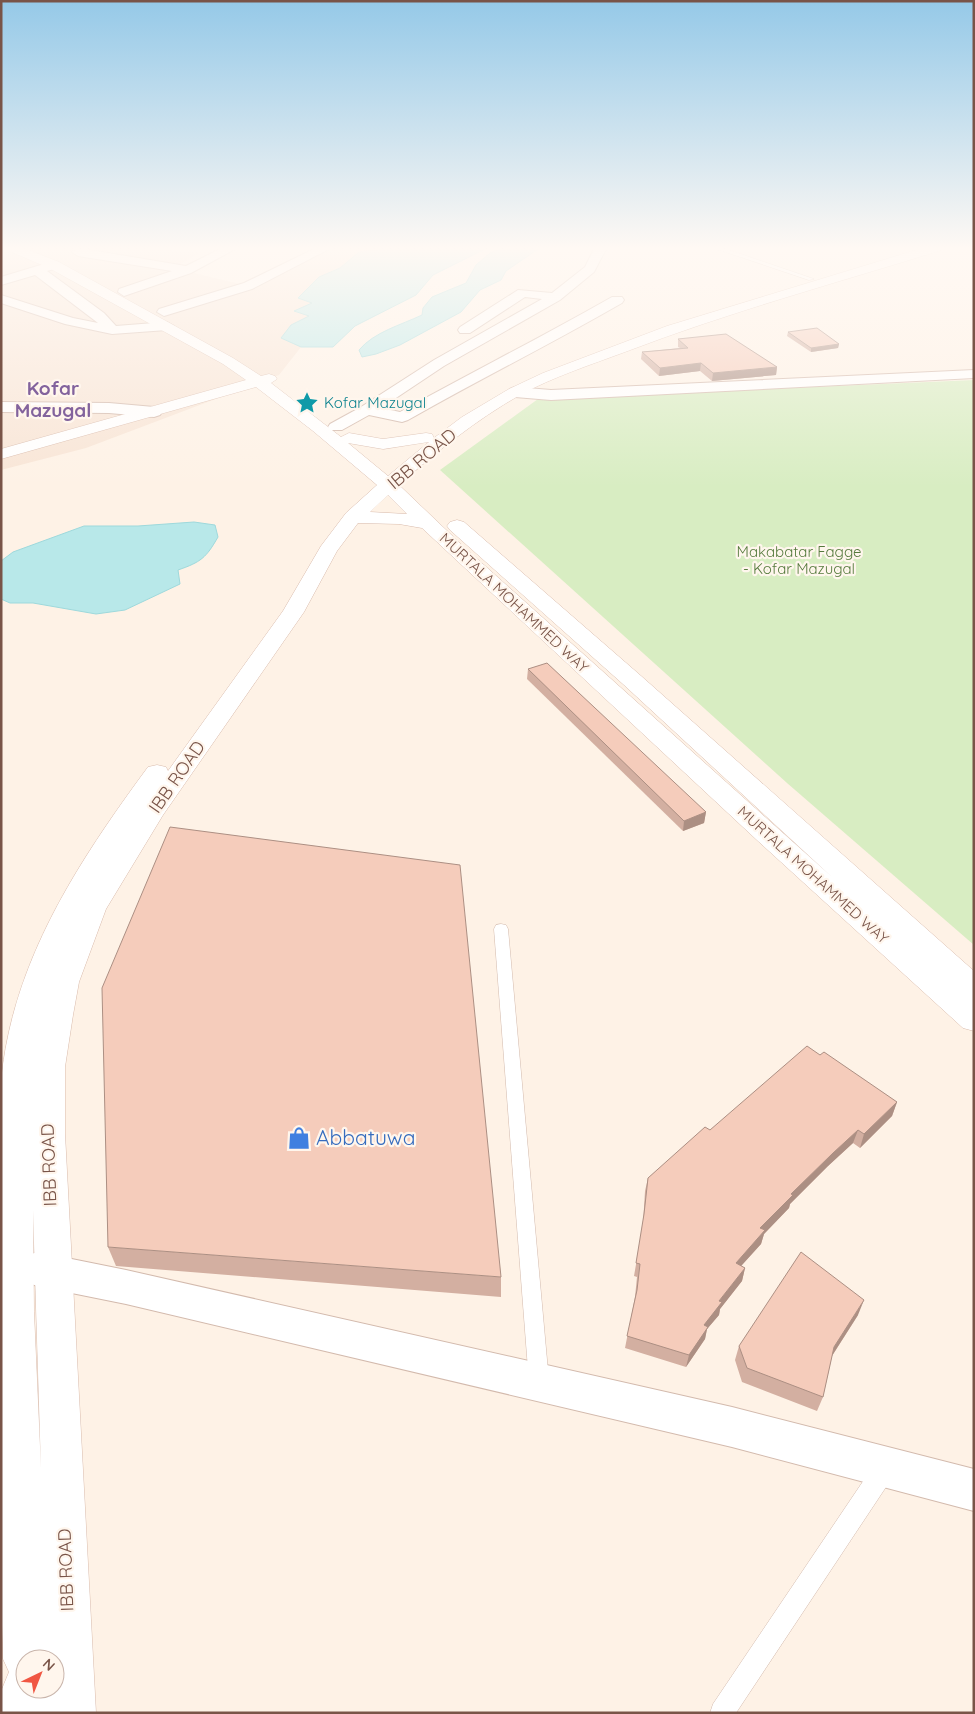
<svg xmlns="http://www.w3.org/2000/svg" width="975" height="1714" font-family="Quicksand,sans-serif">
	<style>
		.residential { fill: #f8e5d6 }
		.green { fill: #d8edc2 }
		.water { fill: #b8e8e9; stroke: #9ed9dc }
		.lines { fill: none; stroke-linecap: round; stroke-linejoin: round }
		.lane-casing { stroke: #d3baad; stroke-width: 1 }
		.street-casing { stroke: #d3baad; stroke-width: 2 }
		.secondary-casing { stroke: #d9bbac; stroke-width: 1 }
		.lane { fill: #fff; fill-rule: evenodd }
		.street { fill: #fff; fill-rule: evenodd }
		.secondary { fill: #fff; fill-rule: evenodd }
		.wall { fill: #d3afa1 }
		.shaded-wall { fill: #ac8f83 }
		.building { fill: #f5ccbb; stroke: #ac8f83 }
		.labels { text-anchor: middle; stroke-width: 4.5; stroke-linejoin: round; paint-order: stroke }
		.far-culture-label { font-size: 15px; fill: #0d838f; stroke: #fff6ed; text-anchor: start }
		.far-park-label { font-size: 15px; fill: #557a3c; stroke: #fff6ed }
		.far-street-label { font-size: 15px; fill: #795448; stroke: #fff6ed }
		.street-label { font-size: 18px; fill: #795448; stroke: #fff6ed }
		.far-district-label { font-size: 19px; font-weight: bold; fill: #83639d; stroke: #fff6ed }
		.near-shop-label { font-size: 21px; fill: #366cbe; stroke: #fff6ed; text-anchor: start }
	</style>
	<rect width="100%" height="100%" fill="#fef2e6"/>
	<!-- residential -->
	<polygon class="residential" points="1,247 129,247 200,253 173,268 252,287 336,247 381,247 378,250 359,252 340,268 319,277 298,298 313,303 295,311 310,316 291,325 281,338 301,347 279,375 86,448 1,470"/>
	<!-- green -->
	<polygon class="green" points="974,380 974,945 787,783 440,470 538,399"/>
	<!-- water -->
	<g class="water">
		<polygon points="381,247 489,247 433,275 416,295 355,326 333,347 301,347 281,338 291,325 309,316 294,311 312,303 298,298 319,277 340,268 359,252 378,250"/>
		<path d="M506 247H541L506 271 501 280 480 290 461 312 400 345 376 354 362 357 359 350C374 332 401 325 422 315L423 308 432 297 466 283 476 265 490 253Z"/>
		<path d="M194 522 215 525 218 537C206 558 201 562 178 570L180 584 125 610 96 614 33 603H10L1 599V561L13 552 84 526H138Z"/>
	</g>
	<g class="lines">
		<defs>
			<g id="lane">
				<polygon points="711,247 720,247 814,279 809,280"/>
				<polygon points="501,924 506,925 508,929 549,1382 546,1389 539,1392 532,1389 529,1382 494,929 496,925"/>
				<polygon points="884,1459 892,1462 895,1470 892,1478 736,1713 710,1713 713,1704 876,1462"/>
			</g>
			<g id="street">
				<polygon points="224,247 239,247 191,273 124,296 118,292 119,289 172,271 78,256 72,252 78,248 186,266"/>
				<polygon points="318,247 333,247 252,289 164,316 157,312 159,309 244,283"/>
				<path d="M595 247H607L594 272 560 300 444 366 381 408 400 412C470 373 542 337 612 297H622L624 300 622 303C551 344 478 380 408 420L402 422 369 415 342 430H330L328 427 330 424 361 407 434 360 542 299 525 297 470 333H460L458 330 460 327 518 290 552 293 585 267Z"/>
				<polygon points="54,261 58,262 60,265 58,268 47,271 104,313 116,326 167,322 174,326 167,330 112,334 65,324 1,303 1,295 73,318 98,323 35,275 1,285 1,277"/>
				<polygon points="974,370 974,378 551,400 515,397 510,395 507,392 510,389 515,387 551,390"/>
				<polygon points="1,402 109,403 154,407 160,409 162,412 160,415 154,417 109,413 1,412"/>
				<polygon points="37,1252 126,1270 732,1407 974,1469 974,1511 732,1447 126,1304 37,1286 24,1281 19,1269 24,1257"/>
			</g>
			<path id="secondary" d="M5 247H21L59 262 233 358 261 376 269 374 275 376 277 379 271 383 341 437 349 433 383 439 426 433 432 434 434 438 462 417 509 389 543 373 667 326 926 247H944L942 250C836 283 729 312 625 352 590 365 553 377 520 395 476 420 436 452 399 485L464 547 832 877 624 685 450 530 447 526 450 522 457 520 464 522 640 675 974 971V1031L963 1028 759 842 422 528 399 524 358 523 337 551 304 612 163 815 106 909 79 982 73 1015 65 1067V1134L96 1713H1L2 1689 9 1672 3 1659 1 1589V1082C12 962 78 862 148 767L157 765 166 767 168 771 283 611 321 546 346 513 377 485 313 431 256 387 1 459V449L246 380 223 364 49 268 7 250ZM429 442 388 476 348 443 383 449ZM388 495 407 514 370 512ZM33 1210 41 1469 34 1312ZM25 1659H55V1689H25Z"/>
		</defs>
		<!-- lane casing -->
		<use href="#lane" class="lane-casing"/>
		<!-- street casing -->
		<use href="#street" class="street-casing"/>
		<!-- secondary casing -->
		<use href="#secondary" class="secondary-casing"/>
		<!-- lane -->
		<use href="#lane" class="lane"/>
		<!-- street -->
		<use href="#street" class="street"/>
		<!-- secondary -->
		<use href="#secondary" class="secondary"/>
	</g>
	<!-- wall -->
	<g class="wall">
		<polygon points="788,332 839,344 838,348 811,352 787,336"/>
		<polygon points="678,339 777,367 776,375 712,381 700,371 659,376 641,359 642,352 680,348 678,347"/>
		<polygon points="528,669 706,812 704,823 683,831 527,679"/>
		<polygon points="820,1055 897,1102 892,1116 860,1148 853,1143 828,1166 790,1204 789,1208 764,1234 761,1244 741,1266 745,1268 742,1281 720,1309 719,1315 707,1329 705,1339 686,1367 625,1348 635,1297 637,1277 634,1276 643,1224 645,1191 648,1178 710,1130"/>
		<polygon points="108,1247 501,1277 501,1297 116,1266"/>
		<polygon points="858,1315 832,1356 823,1397 817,1411 742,1382 735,1360 739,1346"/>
	</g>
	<!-- shaded-wall -->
	<g class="shaded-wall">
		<polygon points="839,344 838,348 811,352 811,348"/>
		<polygon points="701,363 700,371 659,376 660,368"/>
		<polygon points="777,367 776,375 712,381 713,373"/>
		<polygon points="706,812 704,823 683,831 684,821"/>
		<polygon points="897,1102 892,1116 860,1148 864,1134"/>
		<polygon points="858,1130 853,1143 828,1166 790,1204 789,1208 764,1234 761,1244 732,1276 736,1263 760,1228 791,1194 833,1153"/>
		<polygon points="745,1268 742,1281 720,1309 719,1315 707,1329 705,1339 686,1367 689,1355 704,1325 719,1301"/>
		<polygon points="864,1300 858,1315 828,1362 834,1347"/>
	</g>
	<!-- building -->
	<g class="building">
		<polygon points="817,328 839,344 811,348 788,332"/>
		<polygon points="726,334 777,367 713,373 701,363 660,368 642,352 688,348 678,339"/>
		<polygon points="547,663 706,812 684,821 528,669"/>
		<polygon points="170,827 460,865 501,1277 108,1247 102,988"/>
		<polygon points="807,1046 820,1055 824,1052 897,1102 864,1134 858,1130 833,1153 791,1194 793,1195 760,1228 765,1230 736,1263 745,1268 719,1301 722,1302 704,1325 708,1327 689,1355 627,1336 637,1290 640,1264 636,1263 644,1214 648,1178 705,1127 710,1130"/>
		<polygon points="801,1252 864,1300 834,1347 823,1397 747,1368 739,1346"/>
	</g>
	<!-- sky -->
	<linearGradient id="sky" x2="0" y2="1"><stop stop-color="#95c9e8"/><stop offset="0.51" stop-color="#fff9f4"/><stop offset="1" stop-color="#fff9f4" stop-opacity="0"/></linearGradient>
	<rect width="975" height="487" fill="url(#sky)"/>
	<!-- icons -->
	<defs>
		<symbol id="sight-bare" viewBox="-9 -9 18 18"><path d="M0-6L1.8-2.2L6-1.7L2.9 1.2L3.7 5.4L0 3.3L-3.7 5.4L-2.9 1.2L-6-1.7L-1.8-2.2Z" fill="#0f9aa8" stroke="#fff6ed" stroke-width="2.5" paint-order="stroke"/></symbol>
		<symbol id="shop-bare" viewBox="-9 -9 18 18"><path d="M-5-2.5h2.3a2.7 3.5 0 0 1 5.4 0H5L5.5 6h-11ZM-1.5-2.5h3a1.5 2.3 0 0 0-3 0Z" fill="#3f7fe0" stroke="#fff6ed" stroke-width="2.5" paint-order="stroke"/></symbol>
	</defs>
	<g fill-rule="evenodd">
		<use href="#sight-bare" x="291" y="387" width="32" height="32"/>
		<use href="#shop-bare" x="283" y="1122" width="32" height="32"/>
	</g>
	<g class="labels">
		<!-- far-culture labels -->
		<g class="far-culture-label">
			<text x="324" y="408">Kofar Mazugal</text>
		</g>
		<!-- far-park labels -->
		<g class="far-park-label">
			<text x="799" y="557">Makabatar Fagge<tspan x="799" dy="17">- Kofar Mazugal</tspan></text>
		</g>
		<!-- far-street labels -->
		<g class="far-street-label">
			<text transform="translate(514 603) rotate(43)" y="5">MURTALA MOHAMMED WAY</text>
			<text transform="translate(813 875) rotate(42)" y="5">MURTALA MOHAMMED WAY</text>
		</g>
		<!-- street labels -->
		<g class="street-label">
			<text transform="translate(422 459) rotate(-40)" y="6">IBB ROAD</text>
			<text transform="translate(177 777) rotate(-55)" y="6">IBB ROAD</text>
			<text transform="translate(49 1165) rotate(-92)" y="6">IBB ROAD</text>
			<text transform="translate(66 1570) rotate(-92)" y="6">IBB ROAD</text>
		</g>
		<!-- far-district labels -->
		<g class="far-district-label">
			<text x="53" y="395">Kofar<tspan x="53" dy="22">Mazugal</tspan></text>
		</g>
		<!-- near-shop labels -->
		<g class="near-shop-label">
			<text x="316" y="1145">Abbatuwa</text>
		</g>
	</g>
	<!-- border -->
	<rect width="975" height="1714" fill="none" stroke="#795448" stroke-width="5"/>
	<!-- north arrow -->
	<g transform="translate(40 1674) rotate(43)"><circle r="24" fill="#fff6ed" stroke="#c9b5ab"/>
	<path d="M0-4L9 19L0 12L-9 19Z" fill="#f05642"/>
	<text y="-8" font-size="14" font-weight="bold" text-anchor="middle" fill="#795448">N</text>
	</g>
</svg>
